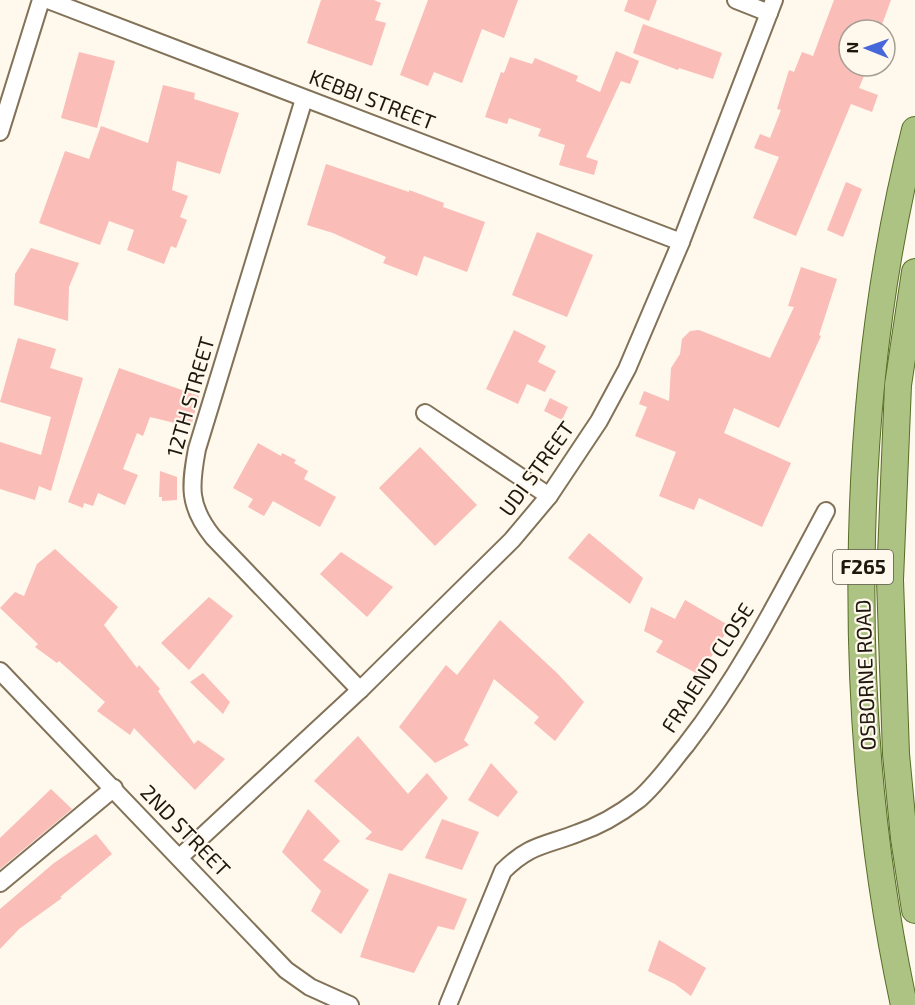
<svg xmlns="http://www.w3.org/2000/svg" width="915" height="1005" font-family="'Exo 2',sans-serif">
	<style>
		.building { fill: #fabdb8 }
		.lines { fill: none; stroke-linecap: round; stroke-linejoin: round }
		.minor-casing { stroke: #827258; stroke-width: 20 }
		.primary-casing { stroke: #576d25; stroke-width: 28 }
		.minor { stroke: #fff; stroke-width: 16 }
		.primary { stroke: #acc384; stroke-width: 26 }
		.labels { text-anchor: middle; stroke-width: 4.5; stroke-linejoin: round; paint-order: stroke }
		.shield { fill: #fff8ec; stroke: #625a50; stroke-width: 1.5 }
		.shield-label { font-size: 20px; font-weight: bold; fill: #1e170d }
		.street-label { font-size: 21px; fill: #1e170d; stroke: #fff8ec }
	</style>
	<rect width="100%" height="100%" fill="#fff8ec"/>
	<!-- building -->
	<g class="building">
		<polygon points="321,0 374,0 381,3 375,20 386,23 372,66 307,43"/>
		<polygon points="428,0 518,0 504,38 482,29 462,83 434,72 428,86 400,75"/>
		<polygon points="628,0 657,0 649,21 624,11"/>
		<polygon points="834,0 891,0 880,30 849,30 849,66 868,66 859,88 878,95 872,112 851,104 796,236 753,218 779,157 754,148 760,134 770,138 781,110 777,109 789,70 794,72 802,52 813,56"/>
		<polygon points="643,24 722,53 713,79 679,68 678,70 633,53"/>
		<polygon points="616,51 639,61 630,84 621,81 586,157 598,161 594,175 559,165 565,145 538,136 541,129 509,118 507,124 485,117 501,72 504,73 510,57 532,64 535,58 578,76 576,81 600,92"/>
		<polygon points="79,52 115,61 97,128 61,118"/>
		<polygon points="163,85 195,93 194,99 239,113 220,174 177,161 172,190 188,196 180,217 187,220 176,248 171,246 164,264 127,250 134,230 109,221 100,245 39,223 65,151 89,159 101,126 148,143"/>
		<polygon points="326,164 409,192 409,190 444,203 443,207 485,222 467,272 424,256 417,276 383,263 386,257 333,233 307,225"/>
		<polygon points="846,182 862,189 843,237 827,230"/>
		<polygon points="537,232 593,255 567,317 512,295"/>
		<polygon points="31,248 79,263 69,287 68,321 14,305 15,274"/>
		<polygon points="801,267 837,279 819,335 821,336 779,428 734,408 724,433 791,463 762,527 699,498 694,510 659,496 676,452 635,436 647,407 639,404 644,391 669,401 671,368 680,354 682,339 690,331 699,330 770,358 794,307 788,306"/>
		<polygon points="514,330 546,346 538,362 556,371 545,392 527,384 518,404 486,389"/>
		<polygon points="18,338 56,349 50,368 83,378 51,491 39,486 35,500 0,489 0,442 41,455 51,417 0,402"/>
		<polygon points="119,368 199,396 191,427 150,417 143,436 137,433 123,469 138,475 125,505 98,493 93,506 84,503 83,508 68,502"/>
		<polygon points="550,398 568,407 562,420 544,411"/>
		<polygon points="258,443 281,456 282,453 296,460 294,463 308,471 304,479 336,497 320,527 273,501 264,516 248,507 253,499 233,488"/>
		<polygon points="420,447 477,505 435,546 379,488"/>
		<polygon points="160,471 177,477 177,500 162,501 162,497 159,497"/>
		<polygon points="589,533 643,578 630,604 568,558"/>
		<polygon points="55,549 118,607 104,625 137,668 139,665 160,689 158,691 194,744 198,740 225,759 195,790 134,728 130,735 97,711 105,702 59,661 57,663 35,647 38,644 0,608 15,592 24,596 37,564"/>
		<polygon points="341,552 393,587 367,617 320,574"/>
		<polygon points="209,597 233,616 189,670 161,643"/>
		<polygon points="685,600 730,626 700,675 656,652 663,641 644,631 651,607 675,619"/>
		<polygon points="500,620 557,673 584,702 555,741 534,723 539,717 494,679 464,740 469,745 435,763 399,727 446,665 457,675"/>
		<polygon points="203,673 230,702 223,714 190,682"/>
		<polygon points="358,736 408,794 427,773 448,798 402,851 365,839 372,832 314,781"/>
		<polygon points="491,763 518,792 498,817 468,800"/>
		<polygon points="51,789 72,809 0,869 0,838"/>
		<polygon points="308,809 340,841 323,860 369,890 341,934 311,911 321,891 282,852"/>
		<polygon points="442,819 479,832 462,870 425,858"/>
		<polygon points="96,834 112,854 60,897 62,898 19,929 0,949 0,909 54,863"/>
		<polygon points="389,873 467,899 454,930 438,926 414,973 360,957"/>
		<polygon points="659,940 706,968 691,996 675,984 648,971"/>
	</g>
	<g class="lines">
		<defs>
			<g id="minor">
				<polyline points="48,0 681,242"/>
				<polyline points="736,0 769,13"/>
				<path d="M304 99 197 449C190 486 188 506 213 537L360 690"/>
				<polyline points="0,132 41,0"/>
				<polyline points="425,413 549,496"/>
				<polyline points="0,671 286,970 310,987 350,1005"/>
				<polyline points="180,857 360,690 512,540 549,496 599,421 627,369 681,242 774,0"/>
				<polyline points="0,883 114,788"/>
				<path d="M448 1005 503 871C530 844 545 846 578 833 599 826 621 813 638 800 656 785 671 763 686 745 742 673 783 591 826 511"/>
			</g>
			<g id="primary">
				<polyline points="915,272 898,385 890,580 896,754 904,838 915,910"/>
				<path d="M904 1005C845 732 846 402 915 130"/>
			</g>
		</defs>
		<!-- minor casing -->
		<use href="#minor" class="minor-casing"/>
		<!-- primary casing -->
		<use href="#primary" class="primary-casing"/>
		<!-- minor -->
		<use href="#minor" class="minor"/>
		<!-- primary -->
		<use href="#primary" class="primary"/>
	</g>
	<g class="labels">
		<!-- shield labels -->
		<rect class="shield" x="833" y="550" width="60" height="34" rx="4.5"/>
		<g class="shield-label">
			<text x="863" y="574">F265</text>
		</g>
		<!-- street labels -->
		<g class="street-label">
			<text transform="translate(372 100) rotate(21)" y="7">KEBBI STREET</text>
			<text transform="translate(191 397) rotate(-74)" y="7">12TH STREET</text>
			<text transform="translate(537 469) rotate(-54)" y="7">UDI STREET</text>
			<text transform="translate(708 668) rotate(-57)" y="7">FRAJEND CLOSE</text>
			<text transform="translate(866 675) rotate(-92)" y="7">OSBORNE ROAD</text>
			<text transform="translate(185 831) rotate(46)" y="7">2ND STREET</text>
		</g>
	</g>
	<!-- north arrow -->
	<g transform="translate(867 48) rotate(271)"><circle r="28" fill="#fff8ec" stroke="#a59e93" stroke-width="1.5"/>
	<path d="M0-4.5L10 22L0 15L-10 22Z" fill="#4667da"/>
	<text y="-9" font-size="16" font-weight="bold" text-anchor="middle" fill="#1e170d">N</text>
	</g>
</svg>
